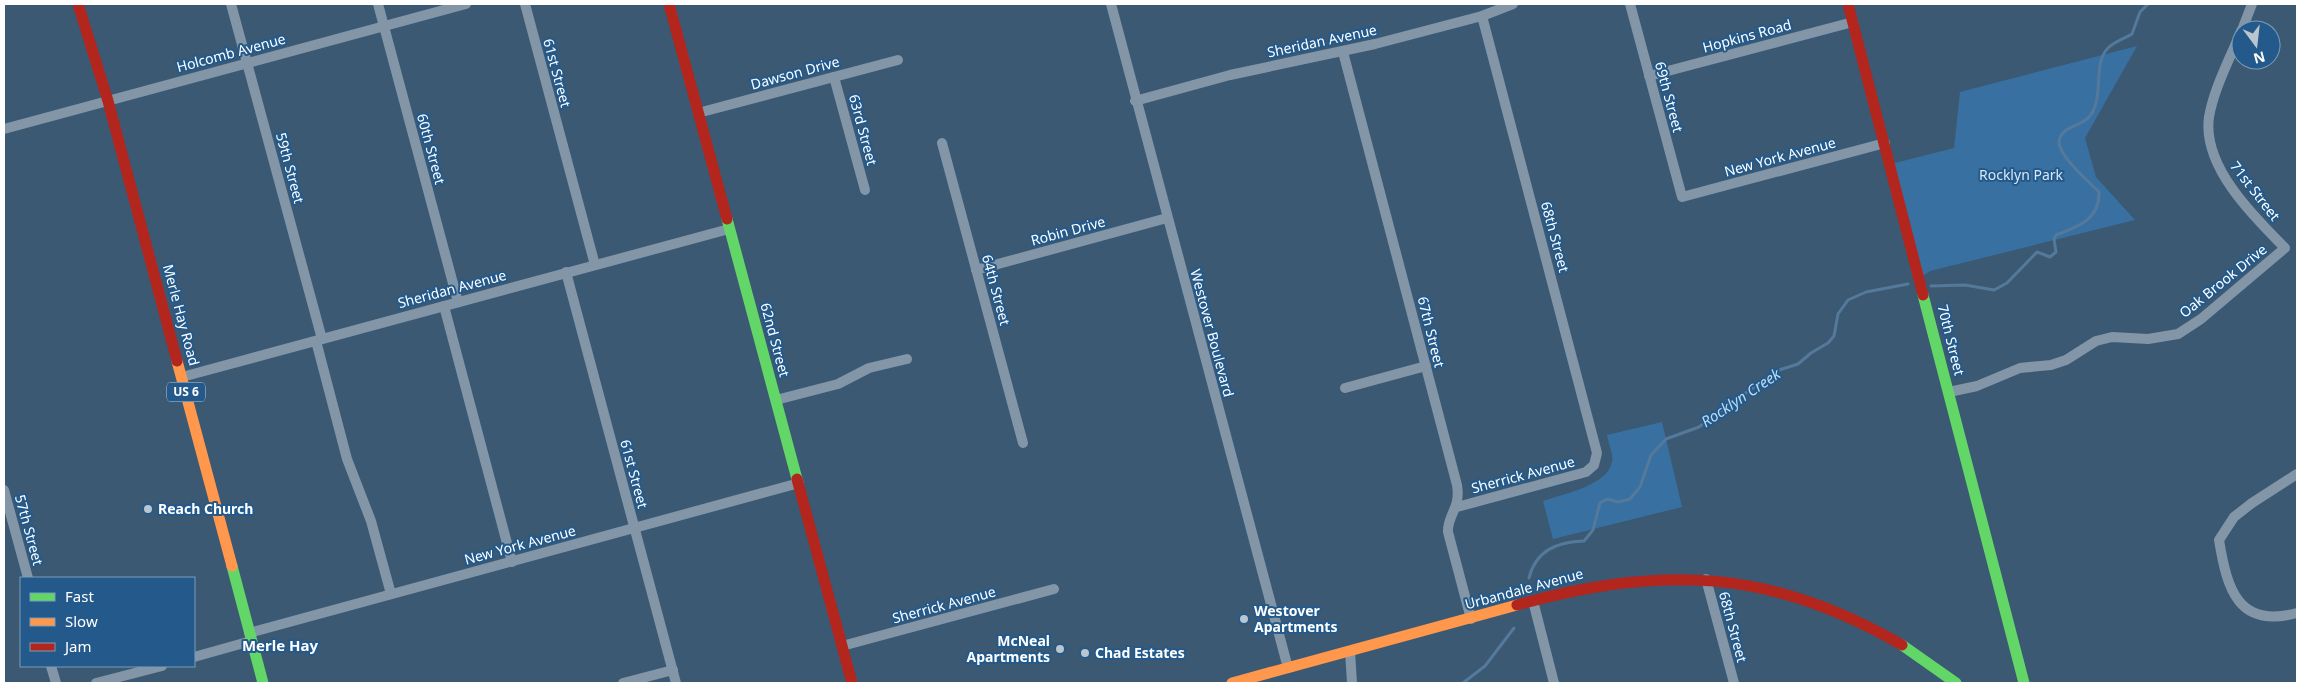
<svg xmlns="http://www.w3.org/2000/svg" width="2301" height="687" font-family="'Noto Sans',sans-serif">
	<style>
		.green { fill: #3870a1 }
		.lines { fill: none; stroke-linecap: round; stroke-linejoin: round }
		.stream { stroke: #54799a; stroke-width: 3 }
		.street { stroke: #8296a8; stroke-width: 10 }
		.fast { stroke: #63d668; stroke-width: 11 }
		.slow { stroke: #ff974d; stroke-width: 11 }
		.jam { stroke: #b3261e; stroke-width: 11 }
		.poi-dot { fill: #bac5ce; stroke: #235a8b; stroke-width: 2 }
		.labels { text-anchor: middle; stroke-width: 4; stroke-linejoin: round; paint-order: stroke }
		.shield { fill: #235a8b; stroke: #bdcedc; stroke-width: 1 }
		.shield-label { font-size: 12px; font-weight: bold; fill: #fff }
		.street-label { font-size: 14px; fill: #fff; stroke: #235a8b }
		.park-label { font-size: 14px; fill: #d5e8f8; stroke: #235a8b }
		.poi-label { font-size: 14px; font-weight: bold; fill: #fff; stroke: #235a8b; text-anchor: start }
		.water-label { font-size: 15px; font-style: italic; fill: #bcdaf2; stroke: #235a8b }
		.neighbourhood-label { font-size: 15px; font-weight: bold; fill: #fff; stroke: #235a8b }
	</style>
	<rect width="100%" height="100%" fill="#3b5973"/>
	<!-- green -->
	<g class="green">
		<polygon points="2137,46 2085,138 2096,177 2135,220 1930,271 1920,278 1891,164 1954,148 1960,92"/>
		<path d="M1662 422 1682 507 1553 539 1543 501C1563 494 1607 486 1612 462 1614 455 1608 443 1607 435Z"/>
	</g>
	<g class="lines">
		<!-- stream -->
		<g class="stream">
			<path d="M1931 286 1965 285 1994 290 2007 283 2037 252 2050 257 2056 252 2054 239 2056 235C2078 227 2100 219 2099 192 2089 182 2059 156 2059 142 2060 127 2079 127 2088 118 2106 100 2091 63 2109 47 2116 41 2125 38 2132 34L2140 12 2148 4"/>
			<path d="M1529 578C1536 550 1557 542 1584 541L1593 530 1600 503 1607 499 1618 502 1630 499 1640 487 1651 455 1666 439 1699 427 1776 371 1798 364 1811 353 1828 343 1834 336 1838 314 1848 300 1866 292 1908 284"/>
			<polyline points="1463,683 1485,666 1514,628"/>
		</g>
		<!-- street -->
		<g class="street">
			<polyline points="231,4 322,339"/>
			<polyline points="378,4 458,302"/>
			<polyline points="525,4 595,265"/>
			<polyline points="1111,4 1288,668"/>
			<polyline points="1630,4 1682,197 1885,143"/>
			<polyline points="2242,30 2252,4"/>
			<path d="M1343 52 1457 485C1461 509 1447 515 1448 532L1471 619"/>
			<polyline points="1649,76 1853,22"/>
			<polyline points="834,77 865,190"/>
			<polyline points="1135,101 1230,75 1375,44 1482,16 1513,4"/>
			<polyline points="698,113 898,60"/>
			<polyline points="4,129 466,4"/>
			<polyline points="942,143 1023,443"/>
			<polyline points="976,270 1167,218"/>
			<polyline points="566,272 676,683"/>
			<polyline points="444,306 512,562"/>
			<polyline points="316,341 347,459 371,521 391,594"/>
			<polyline points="182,377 729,229"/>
			<polyline points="1345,388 1426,366"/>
			<path d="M1949 392 1977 386 2020 368 2051 365 2066 360 2096 341 2112 337 2148 339 2178 334 2201 319 2285 248C2253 216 2202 166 2209 117 2214 88 2230 59 2241 31"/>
			<polyline points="776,400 838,384 869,368 907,359"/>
			<path d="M2297 474 2252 503 2234 517 2219 540C2227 589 2238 629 2297 613"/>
			<polyline points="4,490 28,578"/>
			<polyline points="1457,507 1586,472 1594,465 1597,453 1482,16"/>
			<polyline points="1706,579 1734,683"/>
			<polyline points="1533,601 1554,683"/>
			<polyline points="249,633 799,483"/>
			<polyline points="842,646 1054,589"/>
			<polyline points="1350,651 1352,683"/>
			<polyline points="194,657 251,641"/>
			<polyline points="51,666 56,683"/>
			<polyline points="96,683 162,666"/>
			<polyline points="623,683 673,670"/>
		</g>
		<!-- fast -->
		<g class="fast">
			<polyline points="727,219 797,479"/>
			<polyline points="1923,295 2024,683"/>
			<polyline points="232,566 263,683"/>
			<polyline points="1902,645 1956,683"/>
		</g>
		<!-- slow -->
		<g class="slow">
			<polyline points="177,361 232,566"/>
			<polyline points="1232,683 1517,605"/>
		</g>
		<!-- jam -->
		<g class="jam">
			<polyline points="78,4 108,101 177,361"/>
			<polyline points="669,4 727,219"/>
			<polyline points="1848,4 1923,295"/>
			<polyline points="797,479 852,683"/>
			<path d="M1517 605C1661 565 1770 568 1902 645"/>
		</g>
	</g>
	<!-- markers -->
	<g class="poi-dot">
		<circle cx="148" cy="509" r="5"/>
		<circle cx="1244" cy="619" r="5"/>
		<circle cx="1060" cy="649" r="5"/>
		<circle cx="1085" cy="653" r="5"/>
	</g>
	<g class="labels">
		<!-- shield labels -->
		<rect class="shield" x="167" y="382.5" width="38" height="19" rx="4"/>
		<g class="shield-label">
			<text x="186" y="396">US 6</text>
		</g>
		<!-- street labels -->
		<g class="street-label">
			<text transform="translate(1747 36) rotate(-15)" y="5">Hopkins Road</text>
			<text transform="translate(1322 41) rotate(-12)" y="5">Sheridan Avenue</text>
			<text transform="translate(231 53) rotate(-15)" y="5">Holcomb Avenue</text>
			<text transform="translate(557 73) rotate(75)" y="5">61st Street</text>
			<text transform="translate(795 73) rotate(-15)" y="5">Dawson Drive</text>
			<text transform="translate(1669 97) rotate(75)" y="5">69th Street</text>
			<text transform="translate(863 130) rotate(75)" y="5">63rd Street</text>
			<text transform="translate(431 149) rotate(75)" y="5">60th Street</text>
			<text transform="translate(1780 157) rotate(-15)" y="5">New York Avenue</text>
			<text transform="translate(290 168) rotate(75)" y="5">59th Street</text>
			<text transform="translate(2255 191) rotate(52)" y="5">71st Street</text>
			<text transform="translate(1068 231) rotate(-15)" y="5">Robin Drive</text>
			<text transform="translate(1555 237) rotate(75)" y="5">68th Street</text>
			<text transform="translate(2223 281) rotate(-39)" y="5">Oak Brook Drive</text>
			<text transform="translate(452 289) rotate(-15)" y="5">Sheridan Avenue</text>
			<text transform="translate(996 290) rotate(75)" y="5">64th Street</text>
			<text transform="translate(181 315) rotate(75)" y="5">Merle Hay Road</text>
			<text transform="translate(1431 332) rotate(76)" y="5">67th Street</text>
			<text transform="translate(1212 333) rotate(75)" y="5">Westover Boulevard</text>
			<text transform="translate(775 340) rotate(75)" y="5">62nd Street</text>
			<text transform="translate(1951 340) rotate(76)" y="5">70th Street</text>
			<text transform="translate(634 474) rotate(75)" y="5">61st Street</text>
			<text transform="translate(1523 475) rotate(-15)" y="5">Sherrick Avenue</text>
			<text transform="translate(29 530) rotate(75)" y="5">57th Street</text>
			<text transform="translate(520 545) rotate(-15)" y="5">New York Avenue</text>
			<text transform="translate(1524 589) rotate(-15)" y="5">Urbandale Avenue</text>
			<text transform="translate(944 605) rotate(-15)" y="5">Sherrick Avenue</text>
			<text transform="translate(1733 627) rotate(75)" y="5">68th Street</text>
		</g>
		<!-- park labels -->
		<g class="park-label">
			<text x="2021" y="180">Rocklyn Park</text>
		</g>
		<!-- poi labels -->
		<g class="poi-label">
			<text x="158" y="514">Reach Church</text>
			<text x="1254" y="616">Westover<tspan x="1254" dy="16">Apartments</tspan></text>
			<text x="1050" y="646" text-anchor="end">McNeal<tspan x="1050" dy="16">Apartments</tspan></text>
			<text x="1095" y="658">Chad Estates</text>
		</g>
		<!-- water labels -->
		<g class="water-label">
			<text transform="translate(1741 398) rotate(-34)" y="5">Rocklyn Creek</text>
		</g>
		<!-- neighbourhood labels -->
		<g class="neighbourhood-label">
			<text x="280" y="651">Merle Hay</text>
		</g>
	</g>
	<!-- border -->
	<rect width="2301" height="687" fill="none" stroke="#ffffff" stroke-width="10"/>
	<!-- legend -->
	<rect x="20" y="577" width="175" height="90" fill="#235a8b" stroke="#7b9cb9"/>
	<rect x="30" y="593" width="25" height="8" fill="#63d668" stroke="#7b9cb9"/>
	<text x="65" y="602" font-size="15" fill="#ffffff">Fast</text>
	<rect x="30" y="618" width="25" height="8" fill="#ff974d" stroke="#7b9cb9"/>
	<text x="65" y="627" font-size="15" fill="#ffffff">Slow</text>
	<rect x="30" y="643" width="25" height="8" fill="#b3261e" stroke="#7b9cb9"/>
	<text x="65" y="652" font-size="15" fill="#ffffff">Jam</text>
	<!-- north arrow -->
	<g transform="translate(2256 45) rotate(165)"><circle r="24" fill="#235a8b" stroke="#7b9cb9"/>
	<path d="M0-4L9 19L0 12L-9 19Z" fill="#bac5ce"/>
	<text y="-8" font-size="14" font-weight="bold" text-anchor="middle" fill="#ffffff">N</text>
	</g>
</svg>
